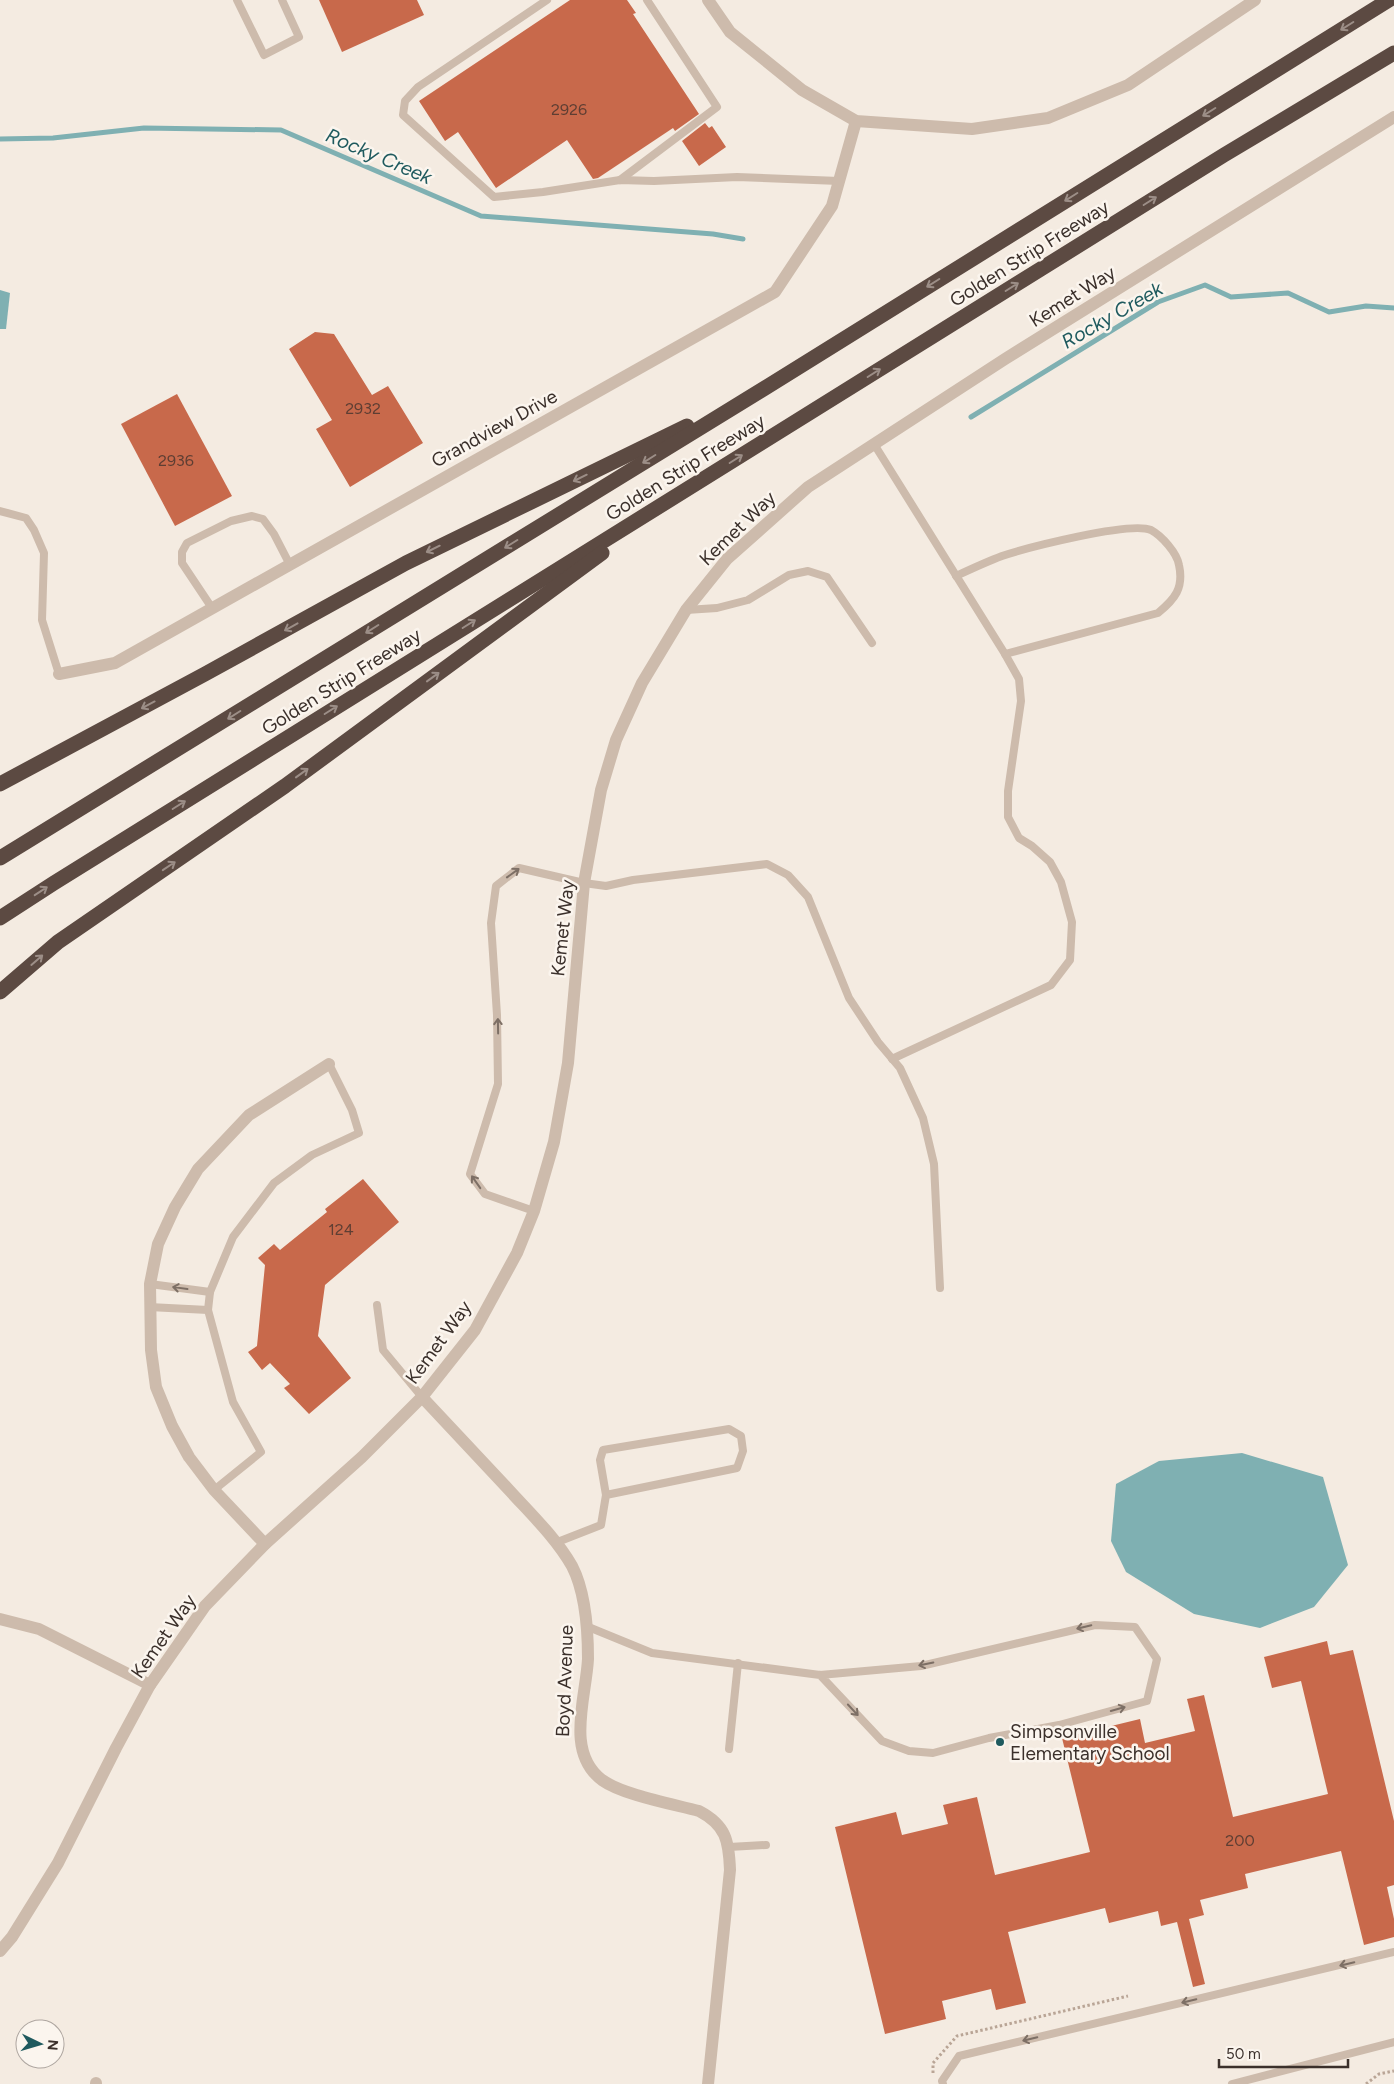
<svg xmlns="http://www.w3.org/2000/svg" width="1394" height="2084" font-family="Figtree,sans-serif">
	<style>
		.water { fill: #7fb0b2 }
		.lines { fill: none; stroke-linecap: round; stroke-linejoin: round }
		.stream { stroke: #7fb0b2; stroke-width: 5 }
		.building { fill: #c8694b }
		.path { stroke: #b9a596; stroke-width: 3; stroke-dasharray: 2.5 2.5; stroke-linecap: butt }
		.service { stroke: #cdbbac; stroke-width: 8 }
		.minor { stroke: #cdbbac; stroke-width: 12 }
		.tertiary { stroke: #cdbbac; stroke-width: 12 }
		.motorway { stroke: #5c4a42; stroke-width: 15 }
		.oneway { stroke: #9c8e87 }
		.oneway2 { stroke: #7d6f65 }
		.poi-dot { fill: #1f5a5e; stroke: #fbf5ee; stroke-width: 2 }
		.labels { text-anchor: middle; stroke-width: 5; stroke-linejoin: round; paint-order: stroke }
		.number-label { font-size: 16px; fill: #5e3e33 }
		.street-label { font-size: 19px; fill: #3b302b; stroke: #fbf5ee }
		.poi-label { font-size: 19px; fill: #3b302b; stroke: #fbf5ee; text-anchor: start }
		.water-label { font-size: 20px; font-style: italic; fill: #1f5a5e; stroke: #fbf5ee }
	</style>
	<rect width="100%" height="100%" fill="#f4ebe1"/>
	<!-- water -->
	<g class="water">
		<polygon points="0,290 10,293 6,329 0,329"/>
		<polygon points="1242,1453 1323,1477 1348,1565 1314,1607 1260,1628 1194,1614 1126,1572 1111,1541 1116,1484 1159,1461"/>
	</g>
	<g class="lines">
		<!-- stream -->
		<g class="stream">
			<polyline points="0,139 53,138 144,128 281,130 481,216 713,234 743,239"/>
			<polyline points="971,417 1158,302 1205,285 1231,297 1288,293 1329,312 1366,306 1394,308"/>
		</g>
	</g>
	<!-- building -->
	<g class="building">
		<polygon points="319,0 417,0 424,15 342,52"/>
		<polygon points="570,0 627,0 636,13 633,14 699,114 675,131 673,128 598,178 593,179 567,140 496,188 458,132 445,141 419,101"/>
		<polygon points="705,123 709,128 712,126 726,147 699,166 682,141"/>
		<polygon points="315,332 334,334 372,395 388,386 423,443 350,487 316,429 332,420 289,349"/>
		<polygon points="177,394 232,496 175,526 121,424"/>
		<polygon points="363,1179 399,1222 325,1285 318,1336 351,1378 309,1414 284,1388 290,1384 270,1363 262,1370 248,1352 257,1346 265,1265 258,1258 274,1244 280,1250 327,1212 325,1209"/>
		<polygon points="1327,1641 1330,1655 1353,1650 1394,1821 1394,1885 1387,1887 1394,1919 1394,1937 1364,1945 1341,1851 1245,1874 1248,1888 1200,1900 1204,1915 1189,1919 1205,1984 1193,1987 1177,1922 1161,1926 1158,1911 1109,1923 1105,1908 1008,1932 1026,2003 996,2010 991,1989 942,2001 946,2019 885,2034 835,1827 896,1812 902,1835 948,1824 943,1805 977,1797 995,1875 1090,1852 1062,1738 1140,1719 1145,1743 1195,1731 1187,1699 1204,1695 1233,1817 1328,1794 1301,1681 1272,1688 1264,1657"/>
	</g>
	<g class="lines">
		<!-- path -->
		<g class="path">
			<polyline points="933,2073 933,2063 957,2036 1128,1996"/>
			<polyline points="1366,2084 1379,2074 1394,2071"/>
		</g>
		<!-- service -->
		<g class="service">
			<polyline points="237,0 264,55 299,37 282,0"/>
			<polyline points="547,0 418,87 405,101 403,115 494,197 543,192 620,180 654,181 737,177 839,181"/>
			<polyline points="620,180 717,107 647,0"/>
			<polyline points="874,444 1005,654 1019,679 1021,701 1008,791 1008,817 1019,838 1032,846 1050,862 1061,882 1072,922 1070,960 1051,985 892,1059"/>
			<polyline points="0,511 26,518 34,530 44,553 42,620 59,674"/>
			<path d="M956 576C971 569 986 562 1002 556 1026 548 1130 521 1151 530 1162 536 1177 553 1179 565 1184 588 1175 599 1158 613L1005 654"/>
			<polyline points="212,608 182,563 182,552 187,543 231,521 252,516 263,519 274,534 290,565"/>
			<polyline points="686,610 717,608 748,600 789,575 808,571 827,577 872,643"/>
			<polyline points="534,1211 485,1194 470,1174 498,1084 497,1015 491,923 496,886 519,868 584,883 606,886 633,880 767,864 788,875 808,897 849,998 878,1042 900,1068 923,1118 934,1164 940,1288"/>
			<polyline points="150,1284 210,1292"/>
			<polyline points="377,1305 383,1350 422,1397"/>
			<polyline points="149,1307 208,1310"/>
			<polyline points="214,1490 261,1452 233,1402 208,1310 210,1292 233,1237 274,1183 312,1155 359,1133 352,1110 329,1064"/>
			<polyline points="555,1543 601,1525 606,1495 737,1468 743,1451 741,1436 729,1429 603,1450 600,1460 606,1495"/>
			<polyline points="586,1626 652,1653 820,1675 921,1666 1095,1625 1135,1627 1157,1659 1147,1701 1059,1725 989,1738 933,1753 909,1751 882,1741 820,1675"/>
			<polyline points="729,1749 738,1663"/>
			<polyline points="729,1847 766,1845"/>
			<polyline points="943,2084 942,2081 959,2056 1394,1952"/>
			<polyline points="1232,2084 1394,2042"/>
		</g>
		<!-- minor -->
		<g class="minor">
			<polyline points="708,0 730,32 802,90 856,121 972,129 1048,118 1128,85 1255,0"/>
			<polyline points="59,674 115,663 775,292 832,206 856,121"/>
			<path d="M422 1397C451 1428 480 1459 510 1491 531 1514 556 1538 572 1566 586 1593 588 1629 588 1659 586 1698 565 1752 602 1780 623 1795 673 1804 699 1811 726 1825 729 1841 730 1870L708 2084"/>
			<polyline points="265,1544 214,1490 189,1457 172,1426 156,1387 151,1350 150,1284 158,1244 175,1207 198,1169 249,1115 329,1064"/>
			<polyline points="0,1619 39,1629 150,1685"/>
			<polyline points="96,2084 96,2083"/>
		</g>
		<!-- tertiary -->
		<polyline class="tertiary" points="0,1951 12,1937 58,1863 116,1748 150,1685 205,1606 265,1544 362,1457 422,1397 475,1330 517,1253 534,1211 554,1142 568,1063 584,883 601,790 616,740 642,683 686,610 727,559 808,487 1005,359 1394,117"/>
		<!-- motorway -->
		<g class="motorway">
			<polyline points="0,784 205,674 406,563 687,426"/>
			<polyline points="0,858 765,388 1389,0"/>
			<polyline points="0,918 54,883 1224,155 1394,53"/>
			<polyline points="0,992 58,942 285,786 602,553"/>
		</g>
	</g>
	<!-- one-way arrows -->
	<defs><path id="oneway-shaft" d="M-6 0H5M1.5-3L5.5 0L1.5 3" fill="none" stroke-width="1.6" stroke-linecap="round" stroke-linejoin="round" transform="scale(1.25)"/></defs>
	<g class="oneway">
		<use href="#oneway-shaft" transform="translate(1347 26) rotate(148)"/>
		<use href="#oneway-shaft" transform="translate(1209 112) rotate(148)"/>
		<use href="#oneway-shaft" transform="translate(1071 197) rotate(148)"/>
		<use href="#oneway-shaft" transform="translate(1150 201) rotate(-32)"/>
		<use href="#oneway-shaft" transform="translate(933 283) rotate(148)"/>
		<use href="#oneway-shaft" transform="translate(1012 287) rotate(-32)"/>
		<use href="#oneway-shaft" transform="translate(874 373) rotate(-32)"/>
		<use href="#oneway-shaft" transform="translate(649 459) rotate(148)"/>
		<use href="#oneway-shaft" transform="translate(736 459) rotate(-32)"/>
		<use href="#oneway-shaft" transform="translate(580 478) rotate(154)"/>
		<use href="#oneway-shaft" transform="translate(511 544) rotate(148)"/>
		<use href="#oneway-shaft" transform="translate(433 549) rotate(154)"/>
		<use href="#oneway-shaft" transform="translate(469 624) rotate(-32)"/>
		<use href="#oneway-shaft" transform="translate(291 627) rotate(151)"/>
		<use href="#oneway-shaft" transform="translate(372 629) rotate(148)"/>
		<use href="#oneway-shaft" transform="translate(433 677) rotate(-36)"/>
		<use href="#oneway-shaft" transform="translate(148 705) rotate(152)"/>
		<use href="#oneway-shaft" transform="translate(331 710) rotate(-32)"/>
		<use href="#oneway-shaft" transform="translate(234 715) rotate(148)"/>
		<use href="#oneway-shaft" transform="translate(302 773) rotate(-36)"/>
		<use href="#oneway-shaft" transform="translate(179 805) rotate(-32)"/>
		<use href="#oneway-shaft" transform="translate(169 866) rotate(-34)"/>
		<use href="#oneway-shaft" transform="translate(41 891) rotate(-33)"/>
		<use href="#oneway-shaft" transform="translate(37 960) rotate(-41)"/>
	</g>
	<g class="oneway2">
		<use href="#oneway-shaft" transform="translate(513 873) rotate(-36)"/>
		<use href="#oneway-shaft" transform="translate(498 1026) rotate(-91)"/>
		<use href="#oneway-shaft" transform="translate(476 1182) rotate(-125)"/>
		<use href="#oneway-shaft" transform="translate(180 1288) rotate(-172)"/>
		<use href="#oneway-shaft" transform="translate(1084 1627) rotate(167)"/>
		<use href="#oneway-shaft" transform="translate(926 1664) rotate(168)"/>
		<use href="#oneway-shaft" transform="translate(1118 1709) rotate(-16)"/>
		<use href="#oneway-shaft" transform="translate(853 1710) rotate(47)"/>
		<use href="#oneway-shaft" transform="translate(1347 1964) rotate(167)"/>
		<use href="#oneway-shaft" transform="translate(1189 2001) rotate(167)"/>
		<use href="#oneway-shaft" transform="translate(1030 2039) rotate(167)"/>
	</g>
	<!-- markers -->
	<circle class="poi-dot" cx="1000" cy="1742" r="5"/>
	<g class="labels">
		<!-- number labels -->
		<g class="number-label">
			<text x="569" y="115">2926</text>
			<text x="363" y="414">2932</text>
			<text x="176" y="466">2936</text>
			<text x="341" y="1235">124</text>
			<text x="1240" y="1846">200</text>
		</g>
		<!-- street labels -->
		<g class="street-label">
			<text transform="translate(1029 253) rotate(-32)" y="7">Golden Strip Freeway</text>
			<text transform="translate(1072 296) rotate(-32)" y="7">Kemet Way</text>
			<text transform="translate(494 428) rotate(-29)" y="7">Grandview Drive</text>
			<text transform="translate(685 467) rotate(-32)" y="7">Golden Strip Freeway</text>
			<text transform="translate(737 528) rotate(-44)" y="7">Kemet Way</text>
			<text transform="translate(341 681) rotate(-32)" y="7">Golden Strip Freeway</text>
			<text transform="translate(562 928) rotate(-84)" y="7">Kemet Way</text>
			<text transform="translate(438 1342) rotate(-54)" y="7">Kemet Way</text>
			<text transform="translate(163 1636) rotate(-55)" y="7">Kemet Way</text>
			<text transform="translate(564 1681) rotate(-88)" y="7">Boyd Avenue</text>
		</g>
		<!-- poi labels -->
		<g class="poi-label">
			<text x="1010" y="1738">Simpsonville<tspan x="1010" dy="22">Elementary School</tspan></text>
		</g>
		<!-- water labels -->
		<g class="water-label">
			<text transform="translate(379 156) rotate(23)" y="7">Rocky Creek</text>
			<text transform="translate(1112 315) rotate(-30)" y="7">Rocky Creek</text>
		</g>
	</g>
	<!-- north arrow -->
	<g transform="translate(40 2044) rotate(95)"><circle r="24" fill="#fbf5ee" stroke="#aea6a0"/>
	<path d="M0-4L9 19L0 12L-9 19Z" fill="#1f5a5e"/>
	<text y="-8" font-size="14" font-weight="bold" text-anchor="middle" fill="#3b302b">N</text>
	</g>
	<!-- scale -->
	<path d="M1219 2059v8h129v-8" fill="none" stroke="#3b302b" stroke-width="2.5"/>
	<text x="1226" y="2059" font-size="15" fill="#3b302b" stroke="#fbf5ee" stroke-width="4" paint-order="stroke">50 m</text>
</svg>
